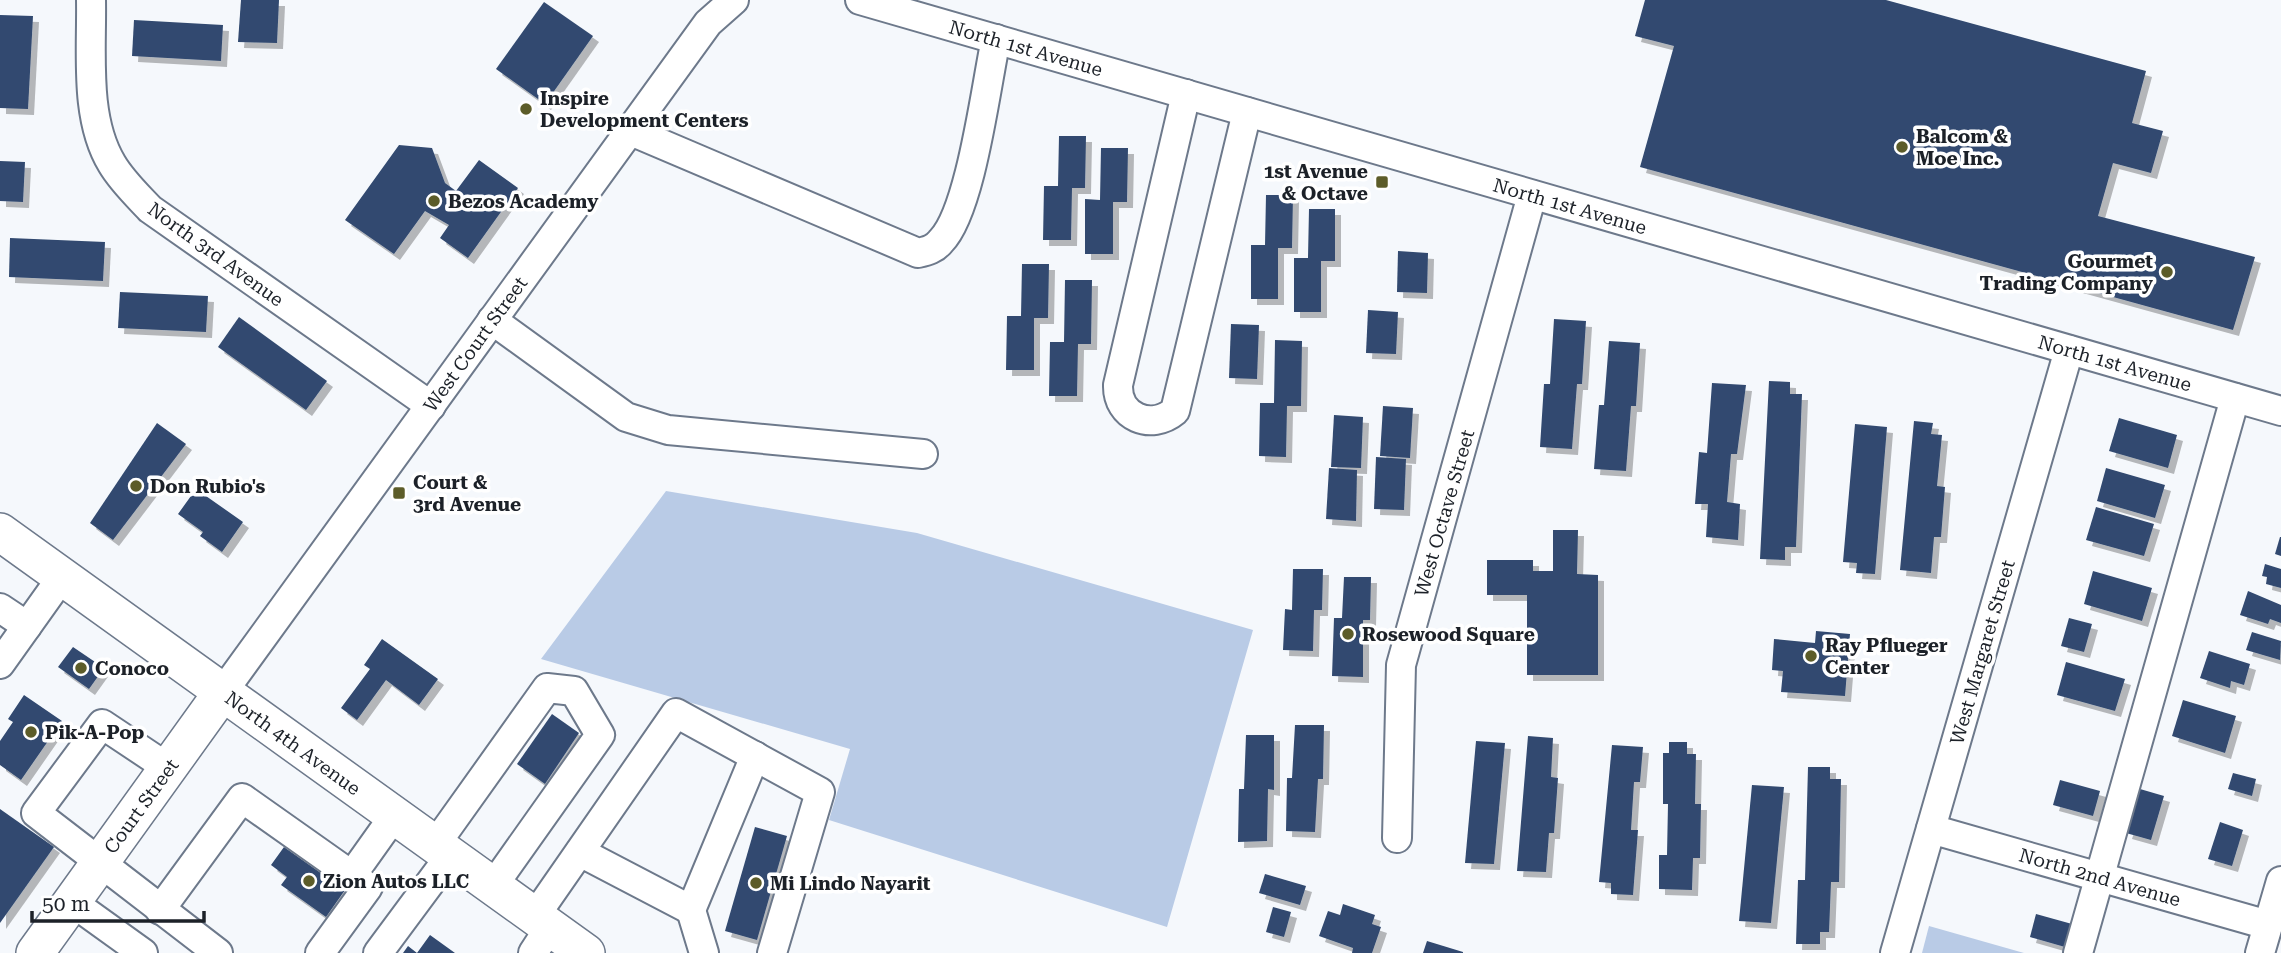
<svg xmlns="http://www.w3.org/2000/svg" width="2281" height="953" font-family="'Roboto Serif',serif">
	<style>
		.green { fill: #b9cbe6 }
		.building { fill: #31496f; filter: url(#shadow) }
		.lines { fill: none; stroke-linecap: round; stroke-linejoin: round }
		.minor-casing { stroke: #6d798b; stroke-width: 32 }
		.major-casing { stroke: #6d798b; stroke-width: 40 }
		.minor { stroke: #fff; stroke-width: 28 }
		.major { stroke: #fff; stroke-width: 37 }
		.poi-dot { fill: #5c5c29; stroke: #fff; stroke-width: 2.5 }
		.labels { text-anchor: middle; stroke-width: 7; stroke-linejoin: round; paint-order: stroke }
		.street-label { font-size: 19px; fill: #1c2128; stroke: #fff }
		.poi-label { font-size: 19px; font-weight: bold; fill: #1c2128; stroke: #fff; text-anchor: start }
	</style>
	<defs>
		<filter id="shadow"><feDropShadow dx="6" dy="6" stdDeviation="0" flood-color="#0004"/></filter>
	</defs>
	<rect width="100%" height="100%" fill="#f5f8fc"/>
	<!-- green -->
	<g class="green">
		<polygon points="666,491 917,533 1253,630 1167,927 829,820 850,749 541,659"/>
		<polygon points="1929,926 2024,953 1922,953"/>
	</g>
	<!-- building -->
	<g class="building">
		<polygon points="241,0 279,0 277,43 238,42"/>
		<polygon points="1645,0 1886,0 2146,71 2132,123 2163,131 2151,173 2113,163 2098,216 2255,257 2233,330 1640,167 1674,46 1635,36"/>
		<polygon points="544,2 593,36 545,104 496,69"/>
		<polygon points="0,15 33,16 28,109 0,108"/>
		<polygon points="134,20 223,25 221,61 132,56"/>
		<polygon points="1059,136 1086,136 1085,188 1072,188 1071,240 1043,240 1044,186 1058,186"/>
		<polygon points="399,145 432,148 445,183 456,191 479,160 518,188 468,258 440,238 449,225 425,211 394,254 345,220"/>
		<polygon points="1101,148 1128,148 1127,202 1113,202 1113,254 1085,254 1085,199 1100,200"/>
		<polygon points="0,161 25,162 23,202 0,201"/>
		<polygon points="1266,195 1293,195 1292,248 1278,248 1278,299 1251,299 1251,245 1265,245"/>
		<polygon points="1309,209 1335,209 1335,261 1321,261 1321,312 1294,312 1294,258 1308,258"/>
		<polygon points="10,238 105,242 103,281 9,277"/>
		<polygon points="1398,251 1428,253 1427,293 1397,292"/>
		<polygon points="1022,264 1049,264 1048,318 1034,318 1034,370 1006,370 1007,316 1021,316"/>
		<polygon points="1065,280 1092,280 1091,344 1078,344 1077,396 1049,396 1050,342 1064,342"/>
		<polygon points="120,292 208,296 206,332 118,328"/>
		<polygon points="1368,310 1398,312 1396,354 1366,353"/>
		<polygon points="239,317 327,381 306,410 218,347"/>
		<polygon points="1554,319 1586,321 1582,384 1577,384 1572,449 1540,447 1544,384 1550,384"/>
		<polygon points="1231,324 1259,325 1257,379 1229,378"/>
		<polygon points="1275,340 1302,341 1301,406 1287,406 1286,457 1259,456 1260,403 1274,403"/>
		<polygon points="1609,341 1640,343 1636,406 1631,406 1626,471 1594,469 1599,405 1604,405"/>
		<polygon points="1769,381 1790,382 1790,394 1802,394 1796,547 1785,547 1785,560 1760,559"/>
		<polygon points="1712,383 1746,385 1737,454 1731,454 1727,502 1740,504 1738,540 1706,537 1708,504 1695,504 1699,452 1707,453"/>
		<polygon points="1383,406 1413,408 1410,458 1380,456"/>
		<polygon points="1334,415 1363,417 1361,468 1331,467"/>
		<polygon points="2119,418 2177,435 2168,468 2109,451"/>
		<polygon points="1914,421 1933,423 1931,434 1942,435 1937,486 1945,487 1941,537 1934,537 1931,573 1900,570"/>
		<polygon points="157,423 186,444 113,540 90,523"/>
		<polygon points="1855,424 1887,427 1875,574 1856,573 1857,563 1843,562"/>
		<polygon points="1376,457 1406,459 1404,510 1374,509"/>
		<polygon points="1329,468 1357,470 1356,521 1326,519"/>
		<polygon points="2106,468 2165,485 2155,518 2097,501"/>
		<polygon points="196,489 243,522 222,552 200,536 203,532 178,514"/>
		<polygon points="2096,507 2154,524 2144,556 2086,540"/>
		<polygon points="1553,530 1578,530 1577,574 1598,575 1598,675 1527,675 1527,595 1487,595 1487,560 1533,560 1533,571 1553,571"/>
		<polygon points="2280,537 2281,537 2281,556 2275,554"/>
		<polygon points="2265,564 2281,569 2281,588 2266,584 2267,577 2262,576"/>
		<polygon points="1293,569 1323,569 1322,610 1314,610 1313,651 1283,650 1285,609 1292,610"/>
		<polygon points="2093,571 2152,588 2142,621 2084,604"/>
		<polygon points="1344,577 1371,577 1370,620 1363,620 1363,677 1332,676 1334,618 1342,618"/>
		<polygon points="2248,591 2281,605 2281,623 2270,619 2268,624 2240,615"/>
		<polygon points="2069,618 2092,624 2084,652 2061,646"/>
		<polygon points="1816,631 1850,634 1845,696 1781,692 1783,671 1772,670 1774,639 1815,643"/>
		<polygon points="2252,632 2281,641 2280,660 2246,650"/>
		<polygon points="382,639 438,679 419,705 386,680 357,720 341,708 370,669 364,665"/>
		<polygon points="73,647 104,668 89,689 58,667"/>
		<polygon points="2209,651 2250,664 2244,685 2231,681 2230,688 2200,678"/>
		<polygon points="2066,662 2125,679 2115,711 2057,695"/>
		<polygon points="24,695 62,721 21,780 0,765 0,741 13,722 8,719"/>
		<polygon points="2183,700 2236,716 2225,753 2172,736"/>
		<polygon points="552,714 579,733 545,784 517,764"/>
		<polygon points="1295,725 1324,725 1323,779 1318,779 1315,832 1286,831 1287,778 1292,778"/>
		<polygon points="1246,735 1274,735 1274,790 1268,789 1267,841 1238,842 1239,789 1244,789"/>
		<polygon points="1528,736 1553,738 1551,777 1558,778 1554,833 1549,833 1546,872 1517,871"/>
		<polygon points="1476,741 1505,743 1494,864 1465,863"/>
		<polygon points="1669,742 1687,742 1687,754 1696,754 1695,804 1701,804 1700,858 1693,858 1692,890 1659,889 1659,855 1667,855 1668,804 1663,804 1663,753 1669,753"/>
		<polygon points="1612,745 1643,747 1640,782 1634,782 1631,830 1638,830 1633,895 1611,894 1611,883 1599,882"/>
		<polygon points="1808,767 1830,767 1830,779 1841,779 1839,882 1831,882 1829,932 1820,932 1820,944 1796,944 1798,880 1805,880"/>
		<polygon points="2233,773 2256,779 2252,796 2228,789"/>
		<polygon points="2060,780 2100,791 2093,816 2053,805"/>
		<polygon points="1752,785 1784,787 1771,923 1739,921"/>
		<polygon points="2140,789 2164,796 2151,840 2126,833"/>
		<polygon points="0,809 54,847 0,923"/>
		<polygon points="2220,822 2243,830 2232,866 2208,859"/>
		<polygon points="755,827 787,836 757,940 725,931"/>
		<polygon points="284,847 345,890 326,917 281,885 287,877 271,865"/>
		<polygon points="1265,874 1306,886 1300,905 1259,893"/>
		<polygon points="1343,904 1375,915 1372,924 1381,927 1372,953 1352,953 1353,948 1319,936 1328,911 1340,915"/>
		<polygon points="1273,907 1291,912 1284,937 1266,932"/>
		<polygon points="2036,914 2072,924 2065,947 2030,937"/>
		<polygon points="430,935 455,953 403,953 408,946 417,953"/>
		<polygon points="1427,941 1463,952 1463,953 1423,953"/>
	</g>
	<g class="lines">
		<defs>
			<g id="minor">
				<path d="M91 0C92 52 84 118 112 164 122 181 137 195 150 209L431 406"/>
				<polyline points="860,0 2281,411"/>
				<path d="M1186 94 1118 385C1117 417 1151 431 1175 411L1247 112"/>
				<path d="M631 131 918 253C927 251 935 249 941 241 971 211 986 85 996 39"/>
				<polyline points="492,320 626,417 668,430 923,454"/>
				<polyline points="0,608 27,626"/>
				<polyline points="0,664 62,577"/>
				<polyline points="222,693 708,23 734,0"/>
				<polyline points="168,768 102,724 36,813 218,953"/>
				<polyline points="1931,829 2268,925"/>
				<polyline points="1397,838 1401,665 1532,195"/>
				<polyline points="435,845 547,688 574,691 600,735 493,886"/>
				<polyline points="580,852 691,910 755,756"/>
				<polyline points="352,875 394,816"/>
				<polyline points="72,902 143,953"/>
				<polyline points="160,910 242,798 368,887 320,953"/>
				<polyline points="691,910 704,953"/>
				<polyline points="535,916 676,713 820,792 772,953"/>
				<polyline points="378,953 450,856"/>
				<polyline points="533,953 550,927"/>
				<polyline points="1895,953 2069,350"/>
				<polyline points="2078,953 2235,398"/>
				<polyline points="2260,953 2281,881"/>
			</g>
			<g id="major">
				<polyline points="0,532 586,953"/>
				<polyline points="35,953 222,693"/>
			</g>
		</defs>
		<!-- minor casing -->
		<use href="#minor" class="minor-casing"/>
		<!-- major casing -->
		<use href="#major" class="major-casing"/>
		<!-- minor -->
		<use href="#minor" class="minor"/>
		<!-- major -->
		<use href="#major" class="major"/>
	</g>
	<!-- markers -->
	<g class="poi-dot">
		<circle cx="526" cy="109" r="7"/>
		<circle cx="1902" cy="147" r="7"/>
		<rect x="1375" y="175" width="14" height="14" rx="3.5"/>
		<circle cx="434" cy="201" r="7"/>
		<circle cx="2167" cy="272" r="7"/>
		<circle cx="136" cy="486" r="7"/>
		<rect x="392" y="486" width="14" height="14" rx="3.5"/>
		<circle cx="1348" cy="634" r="7"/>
		<circle cx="1811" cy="656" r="7"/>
		<circle cx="81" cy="668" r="7"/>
		<circle cx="31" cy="732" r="7"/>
		<circle cx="309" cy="881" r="7"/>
		<circle cx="756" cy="883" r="7"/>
	</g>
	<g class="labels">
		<!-- street labels -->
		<g class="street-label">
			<text transform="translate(1026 48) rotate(16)" y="7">North 1st Avenue</text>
			<text transform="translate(1570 206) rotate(16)" y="7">North 1st Avenue</text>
			<text transform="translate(216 254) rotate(36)" y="7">North 3rd Avenue</text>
			<text transform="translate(475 344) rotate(-54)" y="7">West Court Street</text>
			<text transform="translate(2115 363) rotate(16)" y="7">North 1st Avenue</text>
			<text transform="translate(1444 513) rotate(-74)" y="7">West Octave Street</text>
			<text transform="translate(1982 652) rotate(-74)" y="7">West Margaret Street</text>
			<text transform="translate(293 743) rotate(36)" y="7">North 4th Avenue</text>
			<text transform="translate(141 806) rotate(-54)" y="7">Court Street</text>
			<text transform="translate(2100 877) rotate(16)" y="7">North 2nd Avenue</text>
		</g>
		<!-- poi labels -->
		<g class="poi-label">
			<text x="540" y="105">Inspire<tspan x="540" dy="22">Development Centers</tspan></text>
			<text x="1916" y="143">Balcom &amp;<tspan x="1916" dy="22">Moe Inc.</tspan></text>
			<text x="1368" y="178" text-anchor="end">1st Avenue<tspan x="1368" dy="22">&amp; Octave</tspan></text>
			<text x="448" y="208">Bezos Academy</text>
			<text x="2153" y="268" text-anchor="end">Gourmet<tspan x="2153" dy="22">Trading Company</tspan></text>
			<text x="413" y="489">Court &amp;<tspan x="413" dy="22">3rd Avenue</tspan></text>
			<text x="150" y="493">Don Rubio's</text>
			<text x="1362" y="641">Rosewood Square</text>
			<text x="1825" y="652">Ray Pflueger<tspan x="1825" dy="22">Center</tspan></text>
			<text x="95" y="675">Conoco</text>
			<text x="45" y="739">Pik-A-Pop</text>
			<text x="323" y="888">Zion Autos LLC</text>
			<text x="770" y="890">Mi Lindo Nayarit</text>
		</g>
	</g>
	<!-- scale -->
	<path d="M32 911v10h172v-10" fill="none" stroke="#1c2128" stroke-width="3.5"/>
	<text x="42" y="911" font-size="21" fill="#1c2128" stroke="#ffffff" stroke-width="5" paint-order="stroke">50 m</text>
</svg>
